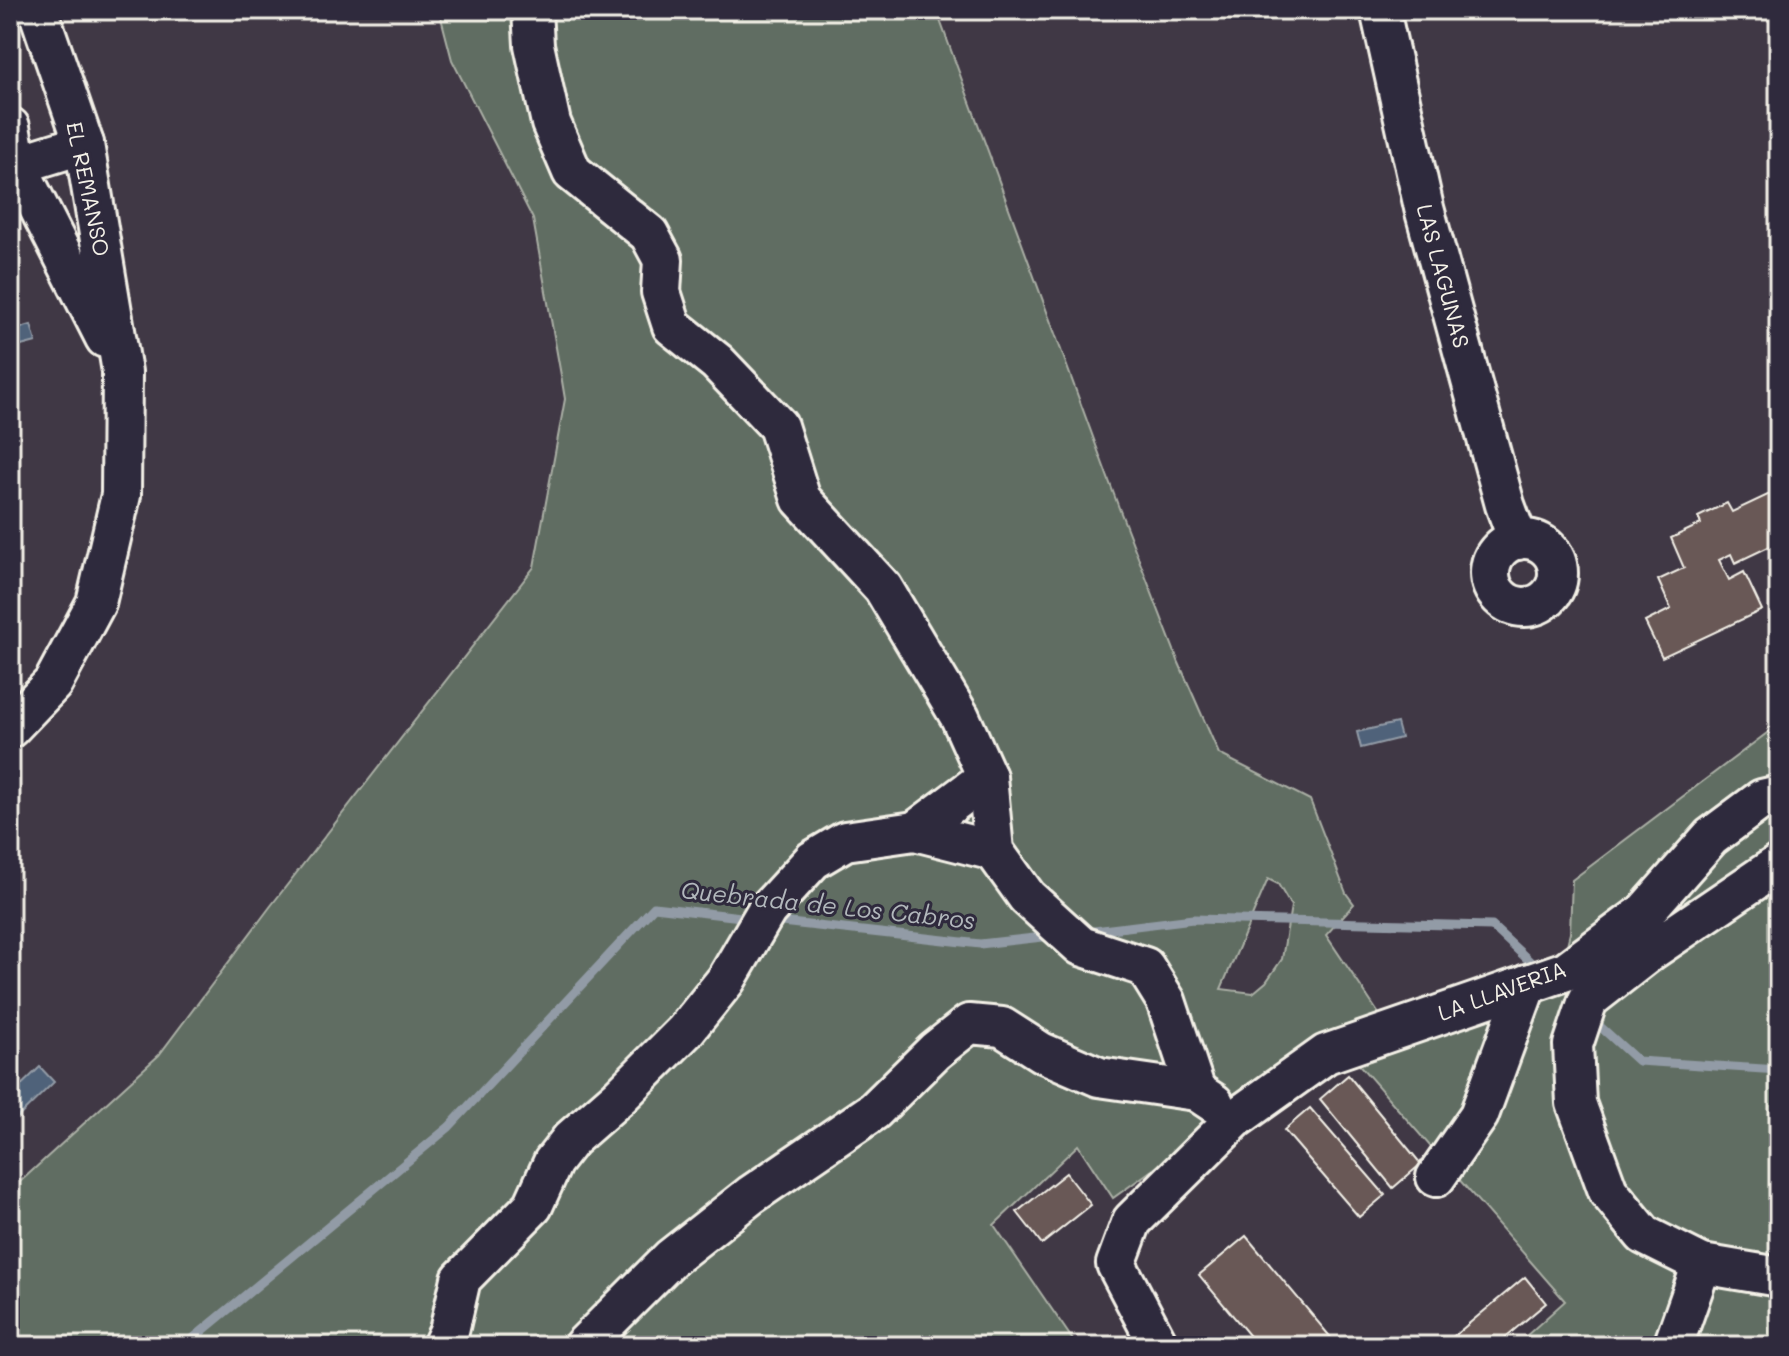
<svg xmlns="http://www.w3.org/2000/svg" width="1789" height="1356" font-family="Mali,sans-serif">
	<style>
		.green { fill: #606d62; stroke: #aaafa5; stroke-width: 2; fill-rule: evenodd }
		.water { fill: #50627a; stroke: #929ba6; stroke-width: 2 }
		.lines { fill: none; stroke-linecap: round; stroke-linejoin: round }
		.stream { stroke: #929ba6; stroke-width: 9 }
		.building { fill: #695857; stroke: #f4f1e8; stroke-width: 2 }
		.minor-casing { stroke: #f4f1e8; stroke-width: 44 }
		.minor { stroke: #2f2a3d; stroke-width: 38 }
		.labels { text-anchor: middle; stroke-width: 6; stroke-linejoin: round; paint-order: stroke }
		.street-label { font-size: 22px; fill: #f4f1e8; stroke: #2f2a3d }
		.water-label { font-size: 24px; font-style: italic; fill: #b2b8bc; stroke: #2f2a3d }
	</style>
	<rect width="100%" height="100%" fill="#403845"/>
	<filter id="ink" filterUnits="userSpaceOnUse"><feTurbulence type="fractalNoise" baseFrequency=".0125" numOctaves="2"/><feDisplacementMap in="SourceGraphic" scale="16" xChannelSelector="R" yChannelSelector="G"/><feConvolveMatrix kernelMatrix="1 2 1 2 8 2 1 2 1" color-interpolation-filters="sRGB"/></filter>
	<g filter="url(#ink)">
		<!-- green -->
		<g class="green">
			<path d="M439 10H938L941 23 1119 508 1179 663 1219 754 1310 800 1346 893 1354 904 1326 935 1379 1014 1306 1043 1198 1137 1113 1198 1078 1145 994 1225 1077 1346H10V1191L159 1055 270 907 534 567 565 399 562 381 533 219 452 60ZM1268 879 1278 884 1291 906 1282 959 1266 982 1253 993 1221 989Z"/>
			<polygon points="1779,724 1779,1346 1515,1346 1565,1301 1355,1060 1557,984 1570,933 1572,880"/>
		</g>
		<!-- water -->
		<g class="water">
			<polygon points="31,325 36,342 10,349 10,331"/>
			<polygon points="1397,723 1401,738 1361,748 1357,732"/>
			<polygon points="40,1067 54,1082 10,1125 10,1096"/>
		</g>
		<g class="lines">
			<!-- stream -->
			<g class="stream">
				<polyline points="772,921 980,944 1052,936"/>
				<polyline points="1086,932 1193,919 1492,926 1538,969"/>
				<polyline points="1593,1020 1638,1061 1779,1070"/>
				<polyline points="184,1346 449,1127 654,907 750,918"/>
			</g>
		</g>
		<!-- building -->
		<g class="building">
			<polygon points="1774,492 1779,502 1779,542 1735,563 1731,554 1719,560 1729,580 1744,572 1762,610 1662,657 1645,622 1671,609 1658,580 1684,568 1671,538 1701,524 1698,517 1727,503 1732,512"/>
			<polygon points="1348,1075 1421,1164 1393,1188 1320,1099"/>
			<polygon points="1310,1108 1385,1195 1359,1217 1284,1130"/>
			<polygon points="1066,1173 1091,1205 1042,1244 1017,1212"/>
			<polygon points="1246,1236 1338,1346 1258,1346 1199,1275"/>
			<polygon points="1525,1277 1546,1303 1495,1346 1442,1346"/>
		</g>
		<g class="lines">
			<defs>
				<g id="minor">
					<polyline points="532,10 534,45 551,123 572,172 649,234 663,260 661,292 672,326 717,362 778,426 801,499 883,588 960,717 987,777 994,851 1027,897 1081,946 1145,967 1166,1001 1196,1091"/>
					<polyline points="1380,10 1424,208 1505,505 1518,540"/>
					<polyline points="10,127 17,165 105,338"/>
					<polyline points="10,167 84,144"/>
					<circle cx="1524" cy="573" r="34"/>
					<polyline points="10,728 53,683 96,603 121,495 122,372 84,144 38,10"/>
					<polyline points="915,831 987,777"/>
					<polyline points="1779,864 1652,950 1588,1000 1573,1045 1576,1103 1608,1191 1644,1235 1702,1264 1779,1277"/>
					<polyline points="1436,1177 1479,1115 1527,984"/>
					<polyline points="442,1346 449,1331 461,1279 533,1206 553,1162 571,1139 620,1096 685,1031 726,980 767,910 813,860 845,841 915,831 994,851"/>
					<polyline points="583,1346 671,1258 751,1195 874,1111 935,1051 969,1024 1002,1027 1041,1052 1099,1077 1196,1091 1214,1103"/>
					<polyline points="1159,1346 1116,1264 1132,1221 1235,1119 1326,1054 1566,971 1643,914 1711,837 1762,799 1779,795"/>
					<polyline points="1673,1346 1702,1264"/>
				</g>
			</defs>
			<!-- minor casing -->
			<use href="#minor" class="minor-casing"/>
			<!-- minor -->
			<use href="#minor" class="minor"/>
		</g>
	</g>
	<g class="labels">
		<!-- street labels -->
		<g class="street-label">
			<text transform="translate(88 189) rotate(78)" y="8">EL REMANSO</text>
			<text transform="translate(1443 276) rotate(75)" y="8">LAS LAGUNAS</text>
			<text transform="translate(1502 991) rotate(-20)" y="8">LA LLAVERIA</text>
		</g>
		<!-- water labels -->
		<g class="water-label">
			<text transform="translate(828 906) rotate(6)" y="8">Quebrada de Los Cabros</text>
		</g>
	</g>
	<!-- margin -->
	<rect width="1789" height="1356" fill="none" stroke="#2f2a3d" stroke-width="40"/>
	<rect x="20" y="20" width="1749" height="1316" fill="none" stroke="#f4f1e8" stroke-width="3" filter="url(#ink)"/>
</svg>
